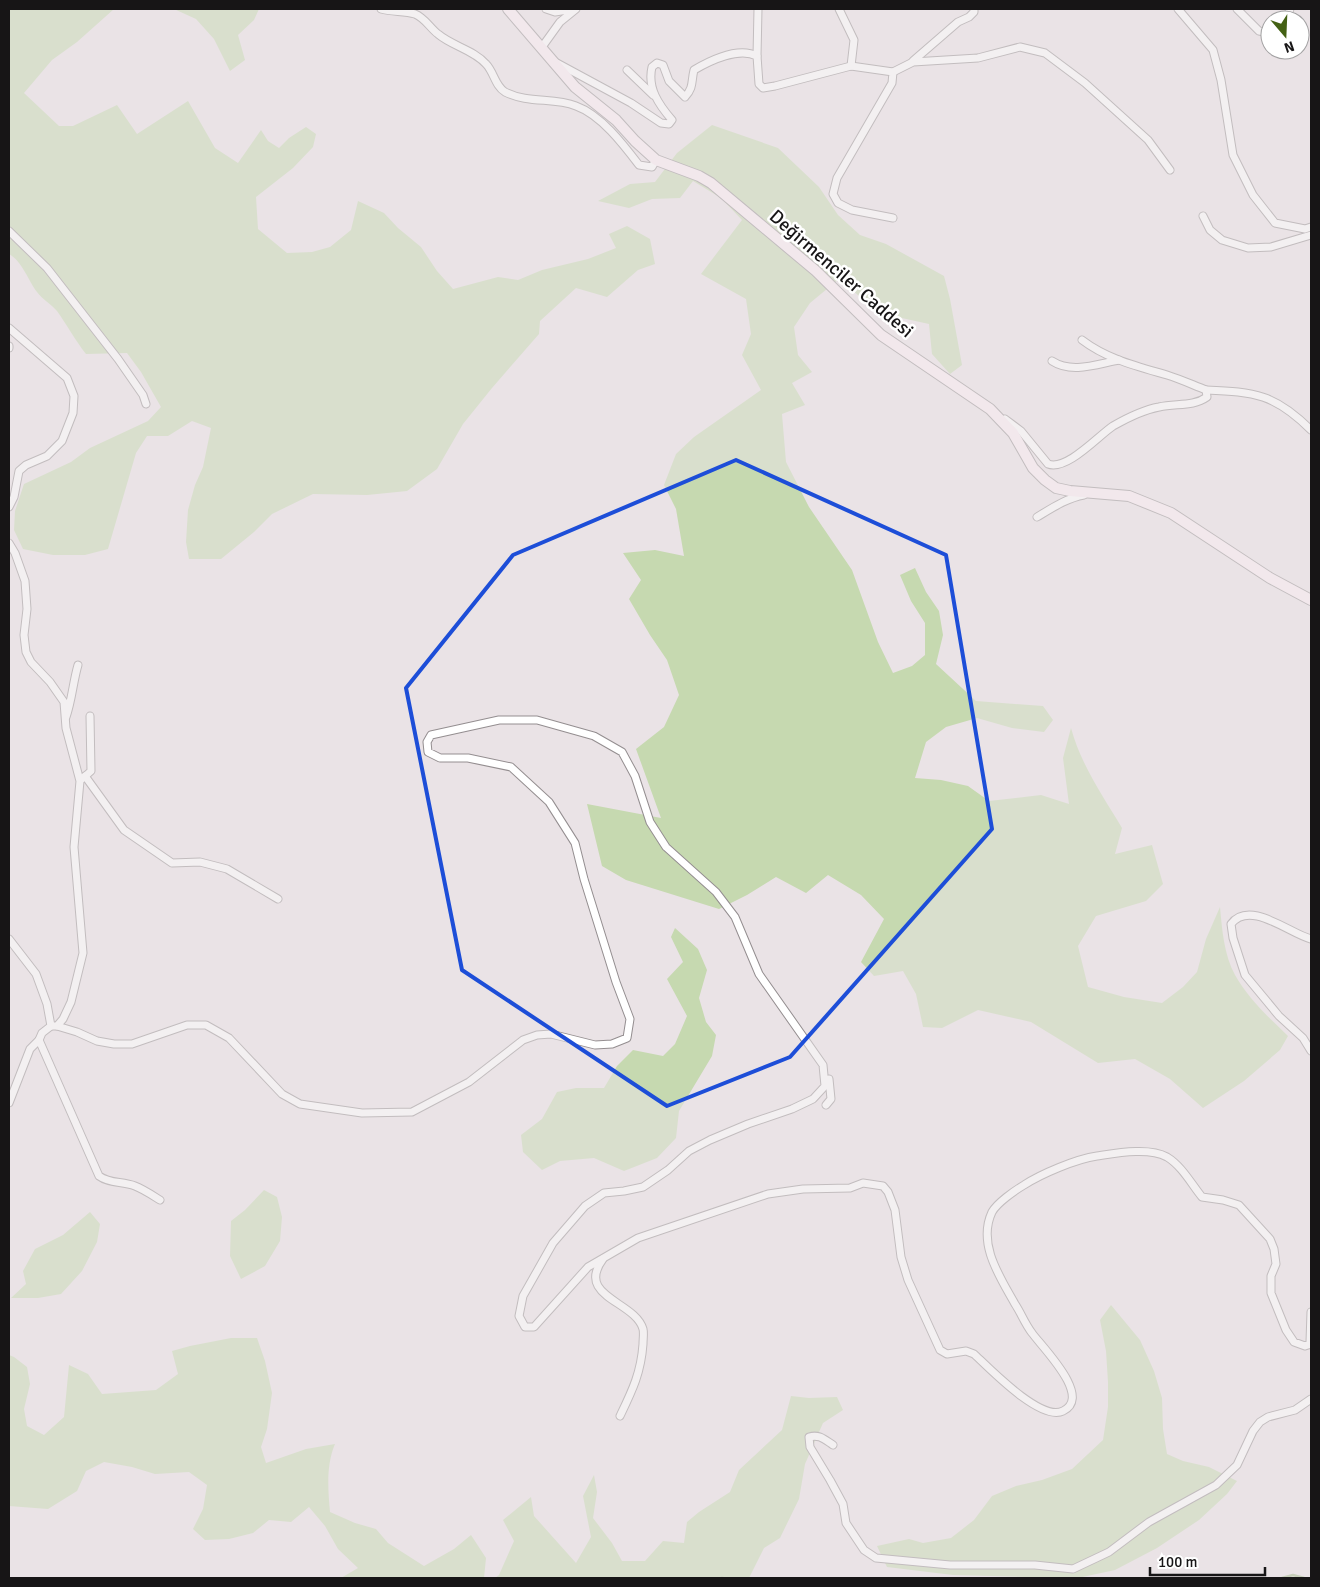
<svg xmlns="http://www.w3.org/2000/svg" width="1320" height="1587" font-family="Signika,sans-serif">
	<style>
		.green { fill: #c6d9b0 }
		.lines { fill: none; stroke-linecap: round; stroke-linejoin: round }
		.stream { stroke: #9db483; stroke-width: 2.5 }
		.street-casing { stroke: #948e90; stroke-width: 9 }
		.secondary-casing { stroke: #948e90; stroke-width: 12 }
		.street { stroke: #fff; stroke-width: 7 }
		.secondary { stroke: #fcedf4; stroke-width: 10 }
		.marked { fill: none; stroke: #1d4ed8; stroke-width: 4; stroke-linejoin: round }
		.labels { text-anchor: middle; stroke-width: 5; stroke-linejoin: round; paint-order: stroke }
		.street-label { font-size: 19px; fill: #171516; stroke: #fff }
	</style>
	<rect width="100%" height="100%" fill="#eae3e6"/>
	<!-- green -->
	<g class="green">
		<path d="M9 9H114L77 42 52 60 24 93 59 126H73L117 105 137 134 188 101 215 148 238 163 261 130 268 141 279 148 289 138 306 127 316 134 313 147 293 168 256 197 258 229 287 253 312 252 330 247 351 230 358 201 384 213 398 228 421 247 437 271 453 289 498 277 518 280 542 270 588 259 616 248 609 234 627 226 650 239 655 264 638 270 607 297 576 288 540 321 539 334 492 388 463 424 437 469 407 491 367 495 313 494 272 514 254 532 221 559H189L186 542 188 510 195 485 203 467 211 428 192 421 168 436H147L136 453 108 549 85 555H53L23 549 14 530 15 511 24 484 71 462 90 448 148 421 161 407 141 372 127 353 86 354C75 340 67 325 57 311 51 304 42 299 37 292 28 280 22 261 9 254Z"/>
		<polygon points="174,9 259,9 254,20 238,35 245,60 230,71 214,39 196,19"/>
		<path d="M712 125 778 148 819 187 838 215 860 235 886 244 944 276 950 299 962 365 950 374 932 354 929 324 888 315 865 301 839 279 810 303 794 327 798 355 812 372 792 383 805 405 782 414 786 462 809 507 852 570 878 642 893 673 912 666 925 655V623L911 601 900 575 915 568 926 592 939 611 943 635 936 664 976 701 1043 706 1053 720 1044 732 1012 728 977 718 946 727 926 742 915 778 941 780 968 786 989 801 1041 795 1069 804 1063 758 1071 728C1081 765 1103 796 1122 828L1115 854 1152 845 1163 884 1146 901 1096 916 1078 946 1088 987 1124 997 1162 1003 1183 987 1197 972 1206 939 1220 907C1222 929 1224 955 1235 975 1248 998 1269 1018 1288 1036L1280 1050 1244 1081 1203 1108 1170 1079 1135 1059 1098 1063 1031 1022 978 1010 942 1028 923 1027 916 994 903 971 874 976 861 962 884 919 861 895 828 875 806 893 776 877 747 895 719 909 626 880 602 866 587 804 661 818 636 749 664 727 679 695 667 660 650 635 629 599 641 580 623 553 655 550 684 556 676 509 664 485 676 454 694 437 761 390 742 355 751 334 746 299 701 274 742 220 721 198 693 181 680 198 652 199 629 208 598 201 630 184 655 182 677 153Z"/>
		<polygon points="675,928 698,949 707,970 699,998 706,1022 716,1035 712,1056 679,1111 676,1138 657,1158 624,1171 594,1158 560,1161 542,1170 523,1152 521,1135 542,1119 557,1092 576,1088 604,1088 617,1066 633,1050 663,1056 675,1044 687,1016 667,979 683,962 671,937"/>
		<polygon points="264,1190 277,1197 282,1217 280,1241 265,1266 241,1279 230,1256 231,1221 245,1210"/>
		<polygon points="90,1212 100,1224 97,1242 82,1271 61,1294 38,1298 11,1298 26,1284 23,1271 35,1249 63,1235"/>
		<polygon points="1111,1305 1140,1340 1154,1371 1162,1398 1163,1429 1167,1454 1183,1461 1209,1467 1237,1481 1227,1494 1199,1520 1157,1548 1115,1570 1078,1578 1063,1578 953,1575 887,1567 877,1546 909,1539 923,1543 951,1538 974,1520 992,1496 1016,1486 1042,1480 1072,1469 1103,1440 1108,1407 1108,1382 1106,1351 1100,1320"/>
		<path d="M231 1338H257L265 1361 272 1393 267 1429 261 1447 266 1463 306 1449 335 1444C326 1465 328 1490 330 1512L355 1523 376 1529 388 1543 424 1566 454 1549 471 1535 486 1558 484 1578H341L358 1568 338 1549 325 1526 309 1507 291 1522 269 1520 253 1533 229 1539 205 1540 193 1529 203 1509 207 1485 189 1472 155 1474 132 1467 104 1462 86 1471 77 1491 48 1509 9 1506V1355L14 1357 27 1367 30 1384 24 1409 27 1426 44 1435 64 1417 69 1365 88 1374 102 1394 156 1390 178 1374 172 1351 190 1346Z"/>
		<polygon points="791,1396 809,1398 837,1397 843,1410 823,1423 805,1464 799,1499 780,1538 764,1548 749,1578 495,1578 499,1575 514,1541 503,1520 531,1497 534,1516 576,1563 591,1537 583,1496 594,1475 597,1492 593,1518 612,1543 622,1561 645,1561 663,1541 684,1543 687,1522 699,1512 730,1492 739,1470 782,1430"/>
	</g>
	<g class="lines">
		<!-- stream -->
		<g class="stream">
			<polyline points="721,1578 723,1578"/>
			<polyline points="1282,1578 1293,1575 1304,1578"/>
		</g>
		<defs>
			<g id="street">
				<path d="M381 9C392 12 404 11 415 14 425 18 430 28 438 34 452 46 474 50 486 64 494 72 495 86 505 92 529 104 553 97 576 106 601 115 623 144 639 165L652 167 656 160"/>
				<polyline points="546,9 555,12 574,9"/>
				<polyline points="839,9 854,40 851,66"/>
				<polyline points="1178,9 1213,50 1221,80 1233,155 1253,195 1275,223 1305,229 1311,227"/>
				<polyline points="1237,9 1259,31 1270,33"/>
				<polyline points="1286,20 1290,9"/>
				<polyline points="542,47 560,22 576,9"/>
				<polyline points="757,56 758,9"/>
				<polyline points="913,61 958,22 969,17 974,12 974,9"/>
				<path d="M557 63 631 103 661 123 669 124 672 120C659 105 647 88 652 67L657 63 663 65 669 81 685 97C694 87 691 82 694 70 711 60 739 47 757 56L759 84 763 88 775 86 851 66 893 72 892 83 837 178 833 194 838 203 852 210 893 218"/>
				<polyline points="627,70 653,95"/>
				<polyline points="893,72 913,62 978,58 1020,47 1045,53 1085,83 1148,140 1170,170"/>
				<polyline points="1203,216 1210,230 1222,240 1248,248 1271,247 1311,235"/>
				<polyline points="9,231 47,268 118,359 143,395 146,404"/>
				<polyline points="9,328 67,378 74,396 73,413 62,441 47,456 26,465 19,471 14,497 9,507"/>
				<polyline points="9,346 9,348"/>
				<path d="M1052 361C1072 374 1097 364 1119 360"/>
				<path d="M1206 390C1255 392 1275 394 1311 430"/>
				<path d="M1005 419 1021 431 1048 464C1067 471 1098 436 1113 426 1127 418 1143 410 1159 407 1176 403 1193 407 1207 397L1206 390C1193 385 1180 379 1167 375 1136 366 1107 359 1082 340"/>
				<path d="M1037 517C1052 508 1067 498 1084 495"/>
				<polyline points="9,543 15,553 25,581 27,609 24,635 26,652 31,662 50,682 64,702 66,728 80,781 74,847 83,953 71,1002 63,1019 57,1026 51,1026"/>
				<path d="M66 717C72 700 73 682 78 665"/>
				<polyline points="85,776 124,830 172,863 200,862 227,869 278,899"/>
				<polyline points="82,779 91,771 90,716"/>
				<path d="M9 939 36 974 47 1004 51 1026 42 1033 39 1040 99 1176C110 1184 122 1181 135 1186 143 1189 152 1195 160 1200"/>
				<path d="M1311 939C1290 934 1250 899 1231 924L1233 938 1245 975 1279 1016 1303 1038 1311 1051"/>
				<path d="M57 1026 77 1032 97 1041 114 1044H132L187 1025H206L229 1038 282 1094 300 1104 362 1113 412 1112 469 1082 523 1040 537 1035 551 1034 595 1045 612 1044 627 1038 630 1019 616 982 584 879 575 843 549 802 511 767 468 758H440L428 752 427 742 431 735 499 720H537L594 736 622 752 635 776 650 822 666 847 716 892 735 917 759 974 823 1065 825 1086 813 1099 792 1109 748 1124 710 1140 689 1151 668 1170 643 1187 624 1191 604 1193 585 1206 553 1243 523 1296 519 1316 525 1327H534L588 1267 638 1238 768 1194 803 1189 850 1188 863 1183 883 1186 888 1192 895 1210 901 1257 908 1280 940 1350 947 1354 966 1351 974 1354C990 1369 1041 1422 1063 1411 1093 1397 1042 1347 1032 1333 1025 1324 1021 1313 1015 1304 1000 1277 977 1244 992 1212 997 1203 1014 1191 1024 1185 1041 1174 1076 1159 1097 1156 1117 1153 1149 1147 1167 1157 1182 1166 1192 1185 1202 1197L1223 1200 1239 1205 1270 1239 1274 1249 1276 1264 1271 1276V1293L1286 1330 1294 1342 1305 1346 1311 1344"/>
				<polyline points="9,1103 30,1049 39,1040"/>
				<polyline points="826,1105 831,1099 829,1079"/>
				<path d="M603 1259C575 1297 635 1301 643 1329 644 1333 643 1339 643 1344 641 1373 632 1391 620 1416"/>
				<polyline points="1311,1312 1310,1342 1311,1345"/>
				<path d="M833 1445C824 1439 819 1434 809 1437L810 1447 830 1480 843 1504 846 1523 864 1550 876 1558 950 1565H1035L1073 1569 1109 1552 1149 1522 1216 1485 1237 1465 1253 1431 1260 1422 1268 1417 1295 1410 1311 1399"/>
			</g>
			<polyline id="secondary" points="508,9 575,87 616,120 635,141 656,160 699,176 711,183 816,271 881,335 990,409 1013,433 1033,468 1045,480 1056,488 1070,491 1129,496 1171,513 1270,578 1311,600"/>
		</defs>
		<!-- street casing -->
		<use href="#street" class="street-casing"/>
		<!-- secondary casing -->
		<use href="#secondary" class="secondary-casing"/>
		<!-- street -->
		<use href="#street" class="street"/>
		<!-- secondary -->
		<use href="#secondary" class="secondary"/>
	</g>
	<!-- marked area -->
	<path d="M0 0H1320V1587H0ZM736 460 946 555 992 829 790 1057 667 1106 462 970 406 688 513 555Z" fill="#eae3e6" fill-opacity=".55" fill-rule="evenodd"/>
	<path class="marked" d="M736 460 946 555 992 829 790 1057 667 1106 462 970 406 688 513 555Z"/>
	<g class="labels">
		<!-- street labels -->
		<g class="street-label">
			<text transform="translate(842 273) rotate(41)" y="7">Değirmenciler Caddesi</text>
		</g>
	</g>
	<!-- border -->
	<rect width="1320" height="1587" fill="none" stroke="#171516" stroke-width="20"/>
	<!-- north arrow -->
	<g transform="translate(1285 35) rotate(161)"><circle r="24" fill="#ffffff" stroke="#a2a1a2"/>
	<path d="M0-4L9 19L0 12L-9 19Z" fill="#446114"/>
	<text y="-8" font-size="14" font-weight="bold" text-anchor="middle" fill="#171516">N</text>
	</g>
	<!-- scale -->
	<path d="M1150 1567v8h115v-8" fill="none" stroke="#171516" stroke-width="2.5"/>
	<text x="1158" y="1567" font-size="15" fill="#171516" stroke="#ffffff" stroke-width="4" paint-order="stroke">100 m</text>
</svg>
